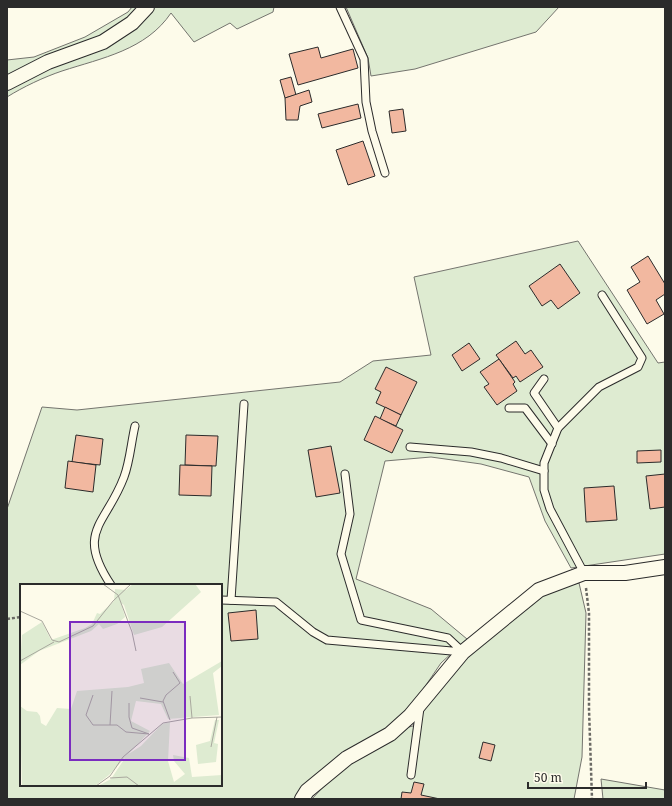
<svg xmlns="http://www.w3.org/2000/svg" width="672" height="806" font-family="'Noto Serif',serif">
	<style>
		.green { fill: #deebd1; stroke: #74746e; fill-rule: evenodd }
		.building { fill: #f2b8a0; stroke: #2b2b2b }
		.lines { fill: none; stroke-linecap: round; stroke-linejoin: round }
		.lane-casing { stroke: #2b2b2b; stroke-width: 9 }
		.street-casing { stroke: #2b2b2b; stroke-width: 16 }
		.path { stroke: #6a6964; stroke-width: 2.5; stroke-dasharray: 3 2; stroke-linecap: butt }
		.lane { stroke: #fdfbea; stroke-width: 7 }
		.street { stroke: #fdfbea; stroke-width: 14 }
		.inset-road { fill: none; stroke: #a9a89e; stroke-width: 1 }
		.view { fill: #7b2cbf; fill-opacity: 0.15; stroke: #7b2cbf; stroke-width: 2 }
		.inset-edge { fill: none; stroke: #2b2b2b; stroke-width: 2 }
	</style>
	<rect width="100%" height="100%" fill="#fdfbea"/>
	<!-- green -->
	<g class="green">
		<path d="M132 7H274L273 12 237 29 230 23 194 42 171 13C146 50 102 58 62 71 44 77 23 87 7 97V60L34 57 85 37 128 12Z"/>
		<polygon points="346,7 559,7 536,32 415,69 371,76 368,58"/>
		<path d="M578 241 658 363 665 362V554L571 568 545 521 529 477 481 464 431 457 385 461 356 579 431 609 467 639 441 663 411 707 388 729 346 751 330 763 311 780 295 799H7V509L42 407 77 410 340 382 373 361 431 355 414 277ZM21 585H221V785H21Z"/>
		<path d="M579 583 586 613 582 757 574 799H312L334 775 400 729 413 726C437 683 475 649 513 617 521 610 530 600 539 596 552 589 566 586 579 583Z"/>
		<polygon points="601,779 665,790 665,799 603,799"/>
	</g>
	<!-- building -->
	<g class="building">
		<polygon points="318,47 321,58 353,49 358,68 298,85 289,54"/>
		<polygon points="291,77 296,95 285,98 280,80"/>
		<polygon points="309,90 312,102 300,106 298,120 286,120 285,98"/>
		<polygon points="358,104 361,118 322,128 318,114"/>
		<polygon points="403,109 406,131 392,133 389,111"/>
		<polygon points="363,141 375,176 348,185 336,150"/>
		<polygon points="648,256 665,284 665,294 656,300 664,314 647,324 627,290 640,282 631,267"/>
		<polygon points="560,264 580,293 558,309 551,300 542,306 529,286"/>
		<polygon points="516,341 525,354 531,350 543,367 520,382 516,376 513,378 496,355"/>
		<polygon points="469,343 480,359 462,371 452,355"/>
		<polygon points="499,359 515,382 513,384 517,391 497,405 484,387 489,384 480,372"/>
		<polygon points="386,367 417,382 401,415 376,403 381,392 375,389"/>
		<polygon points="385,407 401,415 396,426 380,419"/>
		<polygon points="375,416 403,430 392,453 364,440"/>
		<polygon points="76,435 103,439 100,465 72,462"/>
		<polygon points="186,435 218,436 216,466 185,465"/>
		<polygon points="331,446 340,493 316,497 308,450"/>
		<polygon points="661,450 661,462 637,463 637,451"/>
		<polygon points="68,461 96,465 93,492 65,488"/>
		<polygon points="180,465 212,466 211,496 179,495"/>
		<polygon points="665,474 665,507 650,509 646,476"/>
		<polygon points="614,486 617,520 586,522 584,488"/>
		<polygon points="256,610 258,639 231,641 228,613"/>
		<polygon points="483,742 495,745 491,761 479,758"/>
		<polygon points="414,782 424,784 421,795 440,799 401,799 402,792 411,793"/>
	</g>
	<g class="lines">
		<defs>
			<g id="lane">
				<polyline points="340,7 364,59 366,102 372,131 385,173"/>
				<polyline points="544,379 534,393 558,428"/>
				<polyline points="509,408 525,408 552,444"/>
				<polyline points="410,447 471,452 501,458 544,471"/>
				<polyline points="584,573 550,509 544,490 544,463 558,428 599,387 638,367 642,358 602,295"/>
				<path d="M111 585C75 531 106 525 124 477 130 461 131 443 135 426"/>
				<polyline points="221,600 276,602 313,632 327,640 463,652 448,638 361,620 341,554 350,514 345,474"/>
				<polyline points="231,600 244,404"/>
				<polyline points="411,775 420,708"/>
			</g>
			<g id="street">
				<polyline points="7,83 48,62 103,42 132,23 147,7"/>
				<polyline points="302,799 307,791 347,758 390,734 410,716 463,652 539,590 584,573 625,573 665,567"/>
			</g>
		</defs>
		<!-- lane casing -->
		<use href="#lane" class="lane-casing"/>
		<!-- street casing -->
		<use href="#street" class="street-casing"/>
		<!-- path -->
		<g class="path">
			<polyline points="586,588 589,613 589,709 592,799"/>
			<polyline points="7,619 21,617"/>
		</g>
		<!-- lane -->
		<use href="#lane" class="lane"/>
		<!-- street -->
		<use href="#street" class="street"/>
	</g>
	<!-- overview -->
	<g transform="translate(20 584)">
		<rect width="202" height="202" fill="#fdfbea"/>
		<path d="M113 0H175L181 8 142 43 114 51 104 21 101 19 105 33 97 40 83 45 79 40 71 47 19 67 0 81 2 51 22 38 31 56 65 44 72 40 77 29 80 30 94 17 95 5 106 6ZM202 77V82L193 89 199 131 148 135 141 120 116 117 111 137 130 147 89 191 75 202H2L0 122 7 127 17 128 20 132 21 139 26 142 37 124 51 125 57 107 108 103 124 99 121 85 149 79 163 100ZM195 136H199L194 159 198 160 196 178 178 180 176 161 190 157ZM150 138 148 177 154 198 165 190 154 177 153 171 169 174 172 193 202 191V202H78L91 195 107 171 121 162 142 140Z" fill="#deebd1"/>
		<path class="inset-road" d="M83 0 98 11 112 48 116 67M0 27 22 37 32 56 39 58 73 42 93 17 111 0M0 77 34 58M73 111 66 131 73 141H97L106 148 129 150 112 144 109 133V119M170 112 172 134M120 114 143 118M150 136 143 117 146 111 160 99 153 88M90 141 92 107M191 163 197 133M90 194 107 193 119 202M76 202 90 192 103 173 143 139 172 134 202 133"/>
		<path class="view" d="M50 38H165V176H50Z"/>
		<rect width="202" height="202" class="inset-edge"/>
	</g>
	<!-- border -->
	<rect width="672" height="806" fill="none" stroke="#2b2b2b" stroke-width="16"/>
	<!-- scale -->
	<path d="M528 782v6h118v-6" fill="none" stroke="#2b2b2b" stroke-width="2"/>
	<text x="534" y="782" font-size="12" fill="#2b2b2b" stroke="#fdfbea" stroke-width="3" paint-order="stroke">50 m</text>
</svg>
